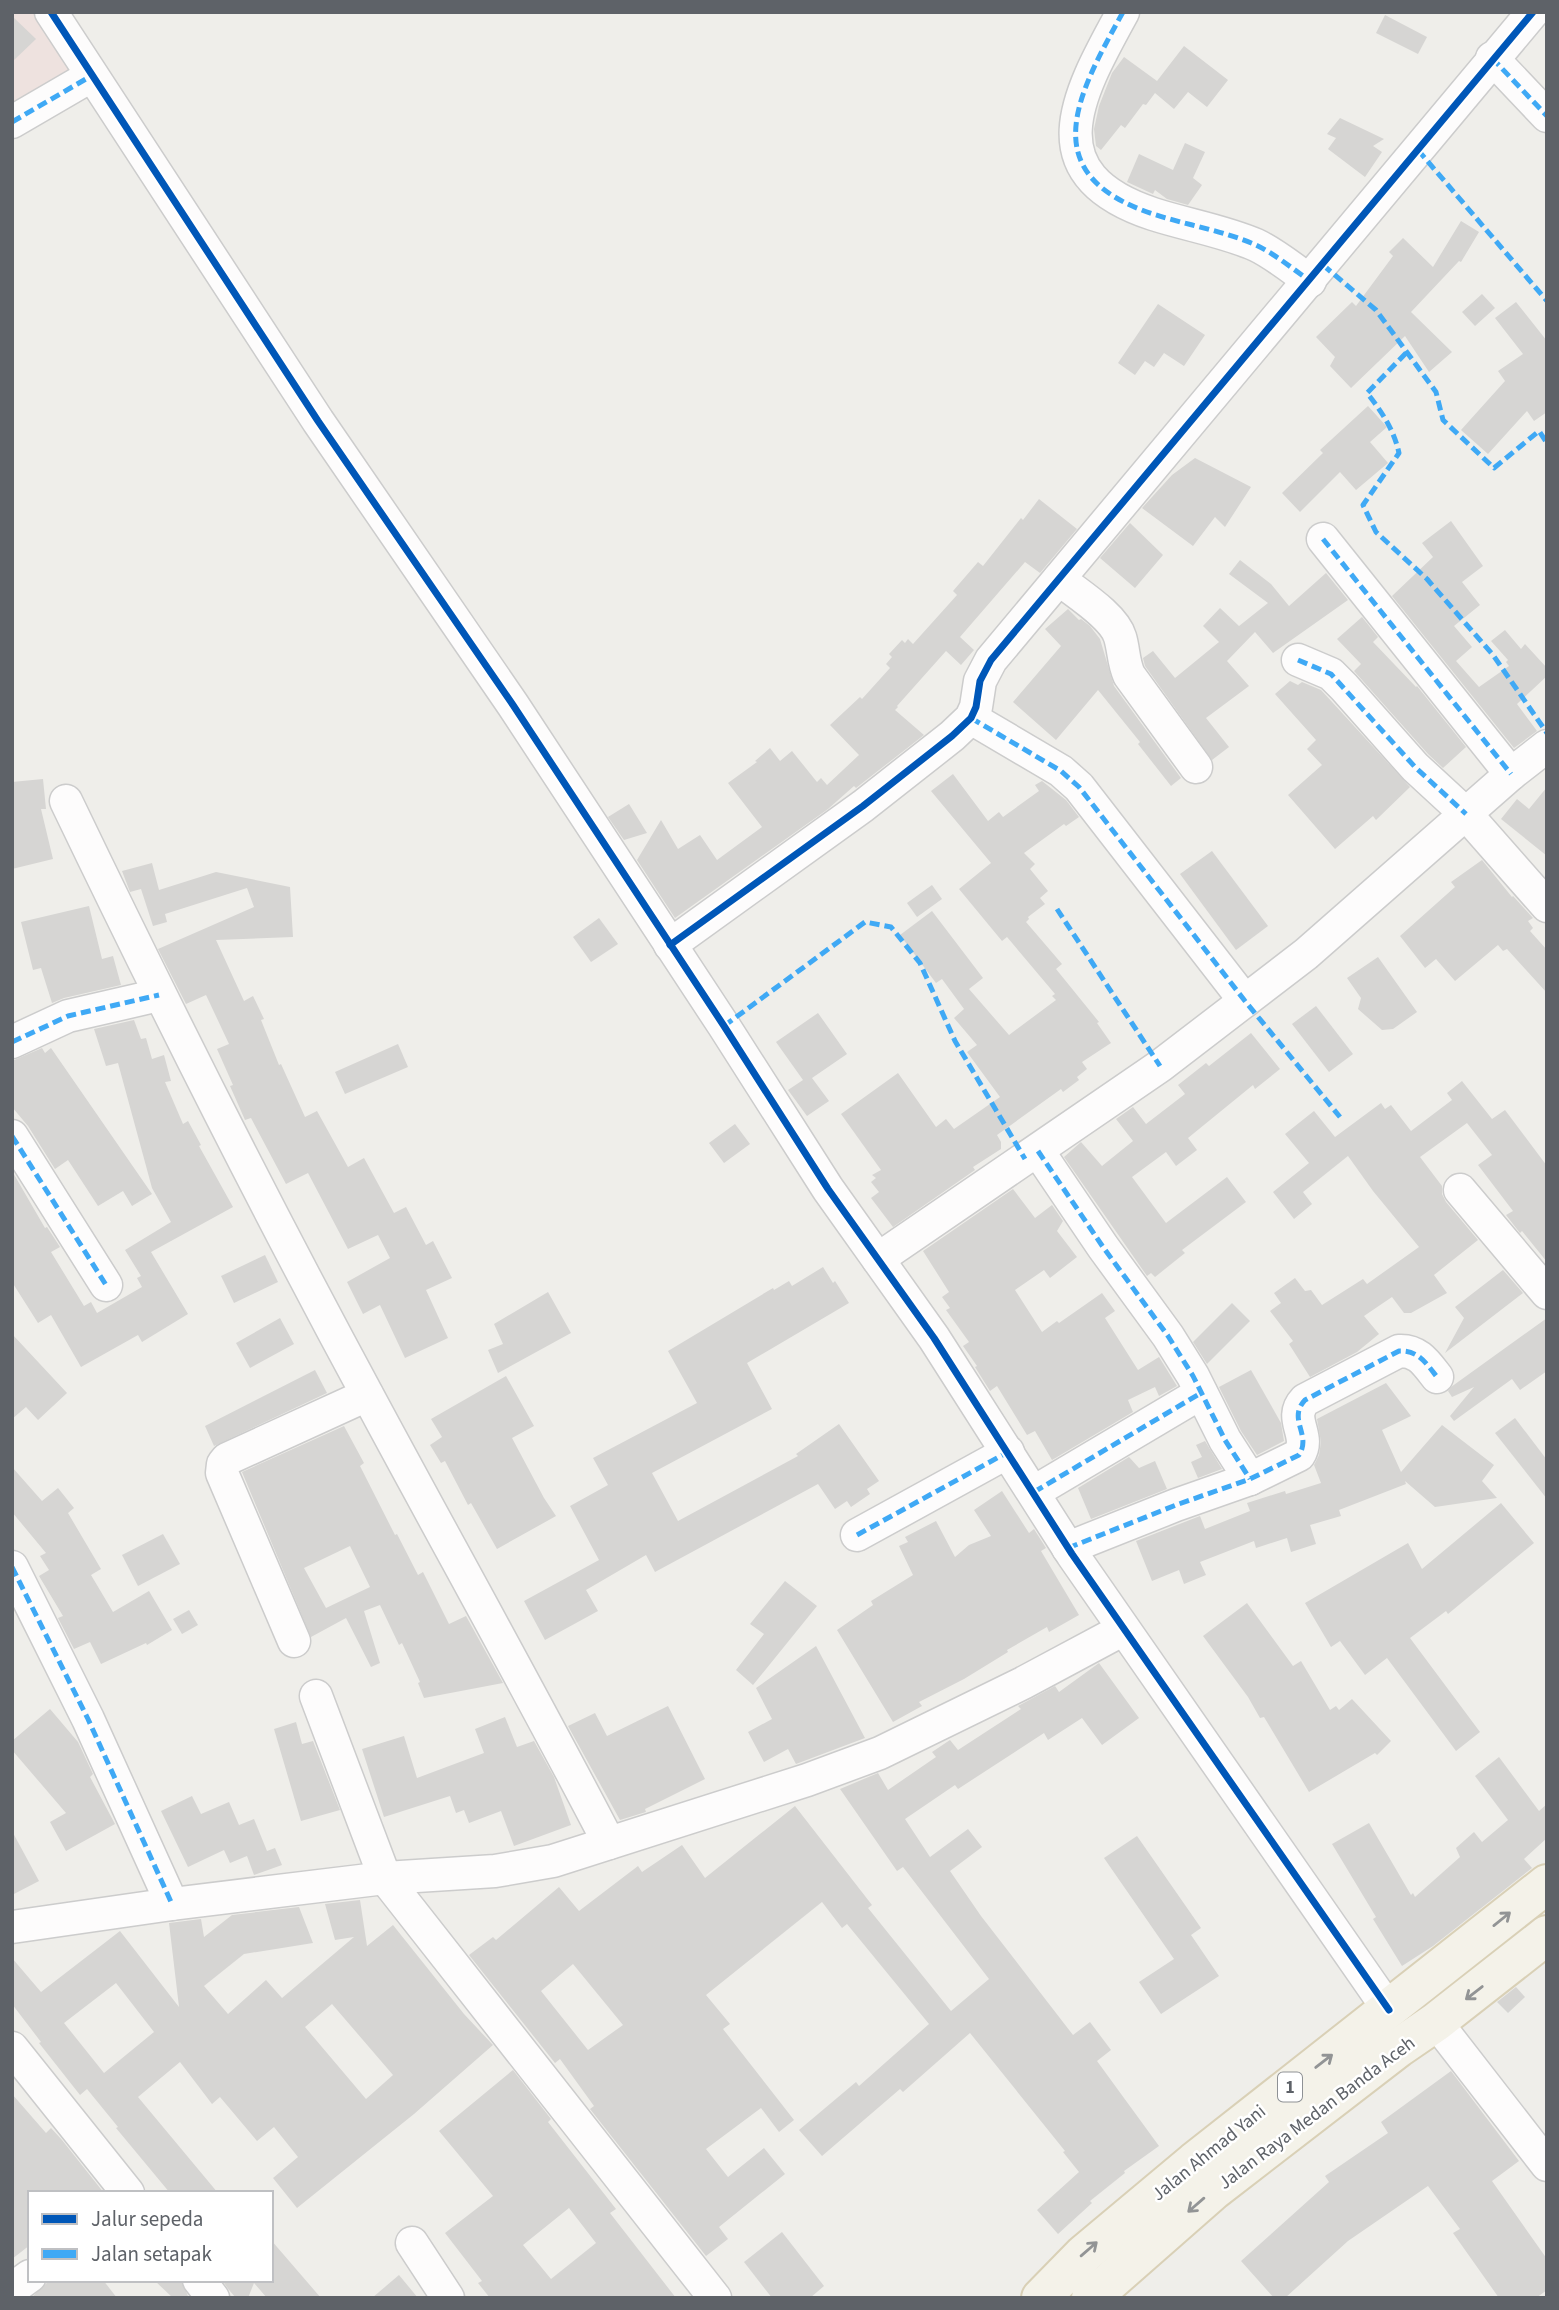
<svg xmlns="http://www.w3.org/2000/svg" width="1559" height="2310" font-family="'Source Sans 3',sans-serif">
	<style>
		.medical { fill: #eee2df }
		.building { fill: #d6d5d3; fill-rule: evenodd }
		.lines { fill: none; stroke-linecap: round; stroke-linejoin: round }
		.minor-casing { stroke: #ccc; stroke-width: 35 }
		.major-casing { stroke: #d9d0b6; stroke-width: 42 }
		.minor { stroke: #fdfcfc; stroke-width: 32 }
		.major { stroke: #f4f2e9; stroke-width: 38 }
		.quiet { stroke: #3fa9f5; stroke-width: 5; stroke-dasharray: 10 5; stroke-linecap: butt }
		.cycleway-casing { stroke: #fff; stroke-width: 11 }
		.cycleway { stroke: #0057b8; stroke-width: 7 }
		.oneway { stroke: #929495 }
		.labels { text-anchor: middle; stroke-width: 5; stroke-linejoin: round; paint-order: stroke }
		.shield { fill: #fff; stroke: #8e9195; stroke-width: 2 }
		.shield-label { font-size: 18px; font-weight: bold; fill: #5e6268 }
		.street-label { font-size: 19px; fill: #5e6268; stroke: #fff }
	</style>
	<rect width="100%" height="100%" fill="#efeeea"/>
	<!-- medical -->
	<polygon class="medical" points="12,12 49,12 91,76 12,128"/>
	<!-- building -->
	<g class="building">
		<polygon points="1385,15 1427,37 1418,54 1376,33"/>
		<polygon points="12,16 36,39 12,62"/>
		<polygon points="1184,46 1228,80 1207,107 1188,92 1174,109 1155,93 1146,105 1143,104 1125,128 1121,125 1101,150 1096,146 1094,129 1099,106 1112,73 1124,57 1157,81"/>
		<polygon points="1340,118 1384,139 1373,146 1382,152 1365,177 1328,149 1336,138 1327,134"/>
		<polygon points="1185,143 1205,152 1193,178 1202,185 1188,205 1167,199 1155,190 1153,194 1127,182 1139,154 1173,170"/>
		<polygon points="1461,221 1479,232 1461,262 1459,261 1411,312 1452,352 1429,372 1405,336 1351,388 1330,366 1335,357 1316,337 1352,302 1356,306 1393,256 1389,252 1403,238 1433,267"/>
		<polygon points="1482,294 1495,308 1475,326 1462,312"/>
		<polygon points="1516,302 1547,341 1547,412 1534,421 1527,411 1488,454 1461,430 1505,381 1498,371 1523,354 1495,318"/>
		<polygon points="1158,304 1205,335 1184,366 1164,353 1154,367 1145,361 1135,375 1118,363"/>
		<polygon points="1368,406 1387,427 1370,442 1388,463 1356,490 1340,472 1300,512 1282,493 1323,453 1320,450"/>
		<polygon points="1195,458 1251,487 1225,527 1215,517 1193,546 1142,508 1172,475"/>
		<polygon points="1039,499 1077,529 1040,573 1025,562 960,637 974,650 961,665 946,651 897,706 898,707 895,710 924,735 856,788 854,786 828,809 675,918 637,860 661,820 678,849 700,835 717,860 762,827 728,783 757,762 755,761 770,748 780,761 792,751 817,782 821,778 827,785 859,755 830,725 860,697 862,699 890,668 886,664 892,657 889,654 902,640 905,643 908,639 913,644 957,595 953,591 978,562 983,566 1021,518 1023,520"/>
		<polygon points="1451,521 1483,566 1462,582 1480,605 1454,626 1472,647 1456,661 1479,687 1509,666 1506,662 1508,660 1491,641 1505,630 1521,649 1525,644 1547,668 1547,676 1517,704 1537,731 1514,748 1392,596 1433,557 1422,543"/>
		<polygon points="1130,523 1163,555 1135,588 1100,558"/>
		<polygon points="1240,560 1271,584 1289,606 1326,573 1348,600 1273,653 1255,632 1227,661 1249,686 1206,718 1229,747 1212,760 1145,666 1143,658 1153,651 1175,678 1219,642 1203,626 1220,608 1239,626 1268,603 1229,574"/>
		<polygon points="1068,609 1079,620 1081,619 1090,626 1100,639 1114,686 1181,778 1171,786 1138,744 1140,742 1098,690 1056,740 1013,702 1061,646 1045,629"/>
		<polygon points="1362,617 1378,637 1373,642 1416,687 1417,686 1466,747 1443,768 1428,754 1354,671 1361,664 1337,639"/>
		<polygon points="1290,681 1298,685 1302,682 1321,690 1410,787 1376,820 1373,816 1335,849 1288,795 1322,765 1307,749 1316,740 1275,694"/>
		<polygon points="953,774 988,821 999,812 1003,817 1039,791 1035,785 1042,781 1066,800 1079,817 1066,826 1064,824 1024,853 1035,864 1030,869 1048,891 1040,898 1045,904 1028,917 1029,919 1026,922 1062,964 1056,969 1099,1022 1097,1023 1111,1043 1082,1062 1087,1069 1077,1077 1079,1080 1063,1092 1061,1089 997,1135 1001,1142 1001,1149 973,1167 975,1170 893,1227 871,1198 879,1192 871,1182 876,1178 872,1175 881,1170 841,1114 898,1073 936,1127 946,1119 954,1129 1000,1097 967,1052 977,1045 954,1018 964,1009 942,979 936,983 900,935 932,911 983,978 969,989 1009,1035 1056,1000 1052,996 1055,994 1007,937 1002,941 959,889 991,863 931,791"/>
		<polygon points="43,779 46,809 41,809 53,859 12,869 12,782"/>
		<polygon points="1547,787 1547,856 1501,819 1517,799 1529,809"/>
		<polygon points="629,804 647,833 624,840 608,817"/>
		<polygon points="1212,851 1268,926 1236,950 1180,874"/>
		<polygon points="1482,860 1512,897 1513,896 1533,918 1528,921 1533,928 1530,931 1547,950 1547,993 1507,949 1503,951 1498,945 1455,981 1436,959 1425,968 1400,936 1455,887 1451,882"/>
		<polygon points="152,863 159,890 216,872 290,887 293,937 216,940 244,1001 253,996 264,1019 261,1020 279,1065 281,1064 305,1117 317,1111 348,1167 364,1158 394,1213 406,1207 426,1245 433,1241 452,1278 426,1290 448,1338 405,1358 380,1305 363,1314 347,1282 390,1258 378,1235 348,1249 308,1173 286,1184 251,1118 245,1120 230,1086 233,1085 217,1049 229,1044 206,995 186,1004 158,949 254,907 247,888 165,914 167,922 153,926 141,889 130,892 122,871"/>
		<polygon points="932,885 942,899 917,917 907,903"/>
		<polygon points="89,906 102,959 113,956 121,985 64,998 52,1003 41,968 33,970 21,922"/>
		<polygon points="599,918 618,944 591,962 573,937"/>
		<polygon points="1378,957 1417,1012 1393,1029 1382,1030 1358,1009 1361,998 1347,978"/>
		<polygon points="1316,1006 1353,1054 1329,1072 1292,1024"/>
		<polygon points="818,1013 847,1054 812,1078 829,1101 807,1116 788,1090 803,1080 776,1042"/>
		<polygon points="134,1020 141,1039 146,1038 152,1059 164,1055 171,1081 165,1082 183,1124 188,1121 201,1145 199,1146 233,1207 151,1252 188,1314 142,1342 138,1335 81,1367 51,1315 38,1323 12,1282 12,1171 45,1228 47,1227 60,1247 51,1252 84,1306 91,1302 97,1313 142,1287 137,1278 141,1276 125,1250 171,1222 152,1188 118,1063 106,1066 94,1029"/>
		<polygon points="1251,1033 1280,1069 1255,1089 1253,1085 1188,1138 1197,1150 1176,1166 1166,1152 1132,1177 1166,1223 1227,1177 1246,1202 1182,1250 1185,1253 1155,1277 1151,1273 1147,1276 1064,1157 1081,1142 1102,1166 1133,1141 1116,1119 1133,1107 1146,1124 1185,1094 1178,1085 1206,1063 1209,1066"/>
		<polygon points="398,1044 408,1067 345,1094 335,1072"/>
		<polygon points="42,1048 45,1053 51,1048 152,1194 132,1206 123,1191 98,1206 68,1160 55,1169 28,1126 12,1107 12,1061"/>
		<polygon points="1462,1081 1492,1119 1505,1110 1547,1166 1547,1262 1522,1231 1520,1233 1506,1215 1513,1211 1478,1165 1492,1155 1467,1123 1420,1157 1442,1186 1442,1194 1446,1202 1478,1240 1434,1275 1447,1293 1411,1313 1404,1313 1392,1297 1364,1316 1379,1334 1357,1352 1310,1377 1289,1344 1293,1341 1270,1311 1281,1303 1274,1293 1295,1278 1305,1291 1311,1290 1322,1305 1363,1279 1367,1284 1419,1247 1373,1191 1348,1156 1303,1192 1312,1204 1294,1219 1273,1192 1309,1163 1285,1134 1314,1111 1335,1137 1381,1103 1385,1109 1391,1105 1411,1131 1452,1100 1447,1093"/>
		<polygon points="735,1124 750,1144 724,1163 709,1143"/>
		<polygon points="1013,1189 1035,1218 1052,1205 1063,1221 1057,1231 1077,1257 1050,1278 1044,1270 1015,1290 1042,1332 1057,1321 1059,1323 1102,1293 1115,1311 1105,1318 1138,1370 1159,1357 1177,1386 1159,1396 1155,1387 1128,1400 1133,1412 1052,1460 1035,1431 1027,1435 997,1386 990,1391 975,1367 977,1366 963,1346 969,1342 946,1310 950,1308 942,1297 949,1292 923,1251"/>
		<polygon points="265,1255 278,1282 234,1303 221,1276"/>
		<polygon points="823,1267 833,1283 835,1281 849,1303 747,1363 772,1409 652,1473 678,1521 798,1456 796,1454 839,1424 879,1481 867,1489 870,1494 851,1507 847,1501 835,1509 818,1484 655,1572 646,1555 586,1590 598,1611 545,1640 524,1601 599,1560 570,1506 608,1485 593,1458 697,1403 668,1351 773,1288 774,1290 789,1281 792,1286"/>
		<polygon points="1503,1270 1523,1293 1445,1353 1464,1318 1455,1307"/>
		<polygon points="548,1292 571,1333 498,1373 488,1350 503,1344 494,1324"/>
		<polygon points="1232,1303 1250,1321 1207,1364 1193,1342"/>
		<polygon points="280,1318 294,1344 250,1368 236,1343"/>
		<polygon points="1547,1318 1547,1371 1520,1390 1512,1379 1454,1421 1450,1416 1474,1387 1452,1397 1448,1391 1451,1387"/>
		<polygon points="12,1334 67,1393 38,1420 26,1407 12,1419"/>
		<polygon points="315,1370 327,1393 214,1446 205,1426"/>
		<polygon points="1251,1370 1281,1423 1284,1441 1257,1455 1241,1431 1219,1387"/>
		<polygon points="506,1376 534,1426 512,1438 544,1498 556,1516 497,1549 471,1503 468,1505 445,1461 441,1463 430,1445 442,1437 431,1419"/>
		<polygon points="1386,1383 1411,1416 1382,1430 1401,1472 1442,1425 1494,1465 1482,1481 1497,1498 1435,1507 1405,1481 1406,1484 1339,1510 1341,1516 1310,1525 1316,1544 1291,1552 1287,1538 1256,1548 1254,1541 1200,1562 1206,1575 1184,1584 1179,1570 1152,1581 1136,1541 1200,1516 1205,1529 1250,1511 1247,1503 1285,1491 1286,1494 1321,1483 1314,1465 1319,1455 1321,1442 1317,1419"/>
		<polygon points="1515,1418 1547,1460 1547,1499 1495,1433"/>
		<path d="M344 1426 364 1463 360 1466 395 1535 397 1534 418 1575 423 1572 449 1624 466 1616 503 1683 424 1698 418 1683 420 1682 402 1643 399 1645 380 1605 364 1611 380 1663 371 1667 346 1618 311 1637 242 1472ZM350 1546 370 1587 326 1608 304 1568Z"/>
		<polygon points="1205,1441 1222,1469 1198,1478 1191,1462 1202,1457 1196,1445"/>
		<polygon points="1129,1457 1139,1468 1155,1461 1167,1489 1091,1519 1078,1488"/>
		<polygon points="12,1467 42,1501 58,1488 74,1508 68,1513 101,1569 91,1575 113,1612 149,1591 172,1630 147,1645 146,1643 101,1664 90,1642 74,1649 58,1618 63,1616 39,1576 49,1570 40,1556 46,1553 12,1512"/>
		<polygon points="1002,1491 1029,1533 1034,1529 1046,1548 1041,1551 1079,1615 1049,1632 1047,1627 1007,1650 1008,1652 964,1679 919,1702 922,1706 893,1722 837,1630 873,1605 871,1601 913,1575 899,1546 908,1542 905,1537 936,1521 955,1557 969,1545 991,1536 974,1510"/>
		<polygon points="1501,1503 1534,1543 1448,1614 1446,1611 1410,1638 1480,1732 1456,1751 1387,1658 1365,1675 1340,1641 1331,1647 1305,1603 1408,1543 1422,1569"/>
		<polygon points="163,1534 180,1564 138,1586 122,1555"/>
		<polygon points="785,1581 817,1606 753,1685 736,1670 764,1634 750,1624"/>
		<polygon points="1247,1603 1293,1666 1301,1661 1330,1710 1336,1706 1339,1710 1352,1699 1391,1741 1377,1755 1375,1753 1309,1792 1264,1717 1260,1718 1248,1697 1203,1636"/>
		<polygon points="189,1610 198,1625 182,1634 173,1619"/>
		<polygon points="816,1646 865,1738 796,1764 788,1749 764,1762 748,1732 772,1719 756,1688"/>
		<path d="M1099 1663 1139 1718 1102 1745 1082 1718 1048 1740 1044 1733 958 1789 955 1785 905 1819 930 1857 968 1829 982 1847 950 1871 981 1916 1073 2035 1090 2022 1111 2050 1097 2061 1159 2146 1124 2171 1125 2173 1090 2201 1092 2203 1058 2234 1037 2210 1079 2172 1063 2152 1065 2151 970 2033 903 2092 900 2089 822 2156 799 2130 856 2082 859 2086 929 2024 847 1924 842 1928 822 1902 706 1995 730 2024 723 2029 794 2120 779 2132 761 2108 706 2149 728 2177 764 2148 785 2174 719 2227 728 2239 706 2256 590 2109 594 2106 560 2059 555 2063 469 1955 493 1937 496 1940 559 1887 579 1911 638 1866 642 1872 682 1845 705 1878 795 1806 872 1905 868 1908 951 2011 989 1979 903 1867 897 1871 840 1789 878 1773 888 1790 936 1757 932 1752 950 1740 958 1750 1021 1709 1018 1706 1055 1686 1059 1692ZM573 1964 623 2025 588 2050 541 1991Z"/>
		<polygon points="668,1706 705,1779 645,1809 646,1812 620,1820 568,1726 595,1713 607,1736"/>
		<polygon points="50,1709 78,1742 93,1774 90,1777 115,1824 66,1851 50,1822 66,1813 12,1750 12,1741"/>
		<polygon points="505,1717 517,1747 534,1741 554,1777 571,1825 514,1846 501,1811 469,1823 464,1810 456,1813 450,1796 384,1817 362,1749 404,1736 417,1778 484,1753 475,1729"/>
		<polygon points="296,1722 302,1744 313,1741 340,1810 301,1821 274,1729"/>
		<polygon points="1499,1757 1539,1811 1547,1804 1547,1838 1524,1859 1532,1868 1433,1946 1402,1966 1373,1919 1376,1917 1332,1844 1369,1823 1411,1895 1413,1893 1415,1897 1460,1857 1456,1848 1474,1832 1482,1842 1508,1820 1475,1776"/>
		<polygon points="192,1796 201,1814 229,1802 239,1825 254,1819 267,1851 275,1848 282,1865 254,1875 247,1856 230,1863 224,1850 188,1867 161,1811"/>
		<polygon points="12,1831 39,1881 12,1895"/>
		<polygon points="1137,1836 1201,1928 1191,1935 1219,1976 1161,2014 1139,1982 1174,1959 1104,1858"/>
		<path d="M360 1900 367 1946 393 1925 464 2014 493 2045 414 2114 297 2208 273 2178 298 2157 274 2127 257 2141 220 2097 212 2104 180 2062 138 2097 218 2193H170L116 2128 118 2127 87 2089 80 2095 39 2043 41 2042 12 2004V1958L41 1992 120 1931 179 2007 169 1923 201 1919 204 1937 232 1915 299 1907 313 1943 244 1954 204 1986 228 2014 266 1980 282 1998 354 1937 335 1940 325 1904ZM116 1983 154 2032 104 2073 64 2023ZM332 2004 393 2075 366 2099 305 2027Z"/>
		<polygon points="1516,1987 1525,1997 1508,2013 1497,2002"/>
		<path d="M513 2070 551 2119 548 2122 616 2209 610 2213 676 2298H490L478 2283 482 2281 445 2233 493 2196 439 2131ZM569 2208 596 2243 551 2279 523 2245Z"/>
		<polygon points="1451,2071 1519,2161 1492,2181 1547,2259 1547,2290 1536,2298 1499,2298 1453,2233 1460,2229 1428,2186 1348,2241 1285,2298 1274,2298 1241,2261 1329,2182 1325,2176 1388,2133 1381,2122"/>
		<polygon points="12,2094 46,2133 51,2128 62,2140 104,2193 30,2193 30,2245 12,2259"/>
		<polygon points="782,2232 824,2286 810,2298 772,2298 744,2262"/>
		<polygon points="271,2240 321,2298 267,2298 254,2283 248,2298 236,2298 229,2290 222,2280 271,2280"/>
		<polygon points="399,2275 418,2298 372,2298"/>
		<polygon points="50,2280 103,2280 117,2298 31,2298"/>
		<polygon points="154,2280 181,2280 188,2296 173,2298"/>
	</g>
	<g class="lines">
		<defs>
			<g id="minor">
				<polyline points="51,12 318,421 513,705 724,1026 828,1189 934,1338 1072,1554 1389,2010"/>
				<path d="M1123 12C1078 94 1032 174 1153 214 1187 225 1224 231 1256 245 1275 254 1293 269 1310 281"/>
				<polyline points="1492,58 1547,116"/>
				<polyline points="12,122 91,76"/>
				<polyline points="1323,539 1511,774"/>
				<path d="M1059 579C1076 593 1114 616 1120 637 1124 650 1123 661 1129 675L1196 767"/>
				<polyline points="1298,660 1331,674 1344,687 1415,767 1466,814 1547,906"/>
				<polyline points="971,718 1061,771 1079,787 1245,1001"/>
				<path d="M66 801C162 1001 262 1200 368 1396 448 1545 531 1693 609 1843"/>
				<polyline points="670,945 863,806 952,736 971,718 976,707 980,681 991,660 1533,12"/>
				<polyline points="12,1042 68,1016 159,995"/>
				<polyline points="12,1136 106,1285"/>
				<polyline points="1038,1151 1103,1247 1168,1336 1193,1376 1225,1440 1250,1479"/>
				<polyline points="1460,1190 1547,1293"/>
				<polyline points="878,1259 1160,1066 1306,954 1511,774 1547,746"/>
				<polyline points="1034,1492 1201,1393"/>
				<polyline points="857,1535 1008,1452"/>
				<path d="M1068 1548 1176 1505 1250 1479 1299 1455C1312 1435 1287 1419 1305 1400L1399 1351C1418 1350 1426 1363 1437 1377"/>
				<polyline points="12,1567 88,1719 172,1904"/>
				<polyline points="294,1641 222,1473 223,1464 227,1459 367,1395"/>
				<polyline points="316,1696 385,1878 715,2298"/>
				<polyline points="12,1927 172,1904 385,1878 495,1871 553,1861 807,1780 880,1753 1023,1683 1122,1630"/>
				<polyline points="1436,2022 1547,2165"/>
				<polyline points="12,2048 128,2193"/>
				<polyline points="412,2243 448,2298"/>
				<polyline points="199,2280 213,2298"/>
				<polyline points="12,2289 30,2276"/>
			</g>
			<g id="major">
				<polyline points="1041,2298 1084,2254 1194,2162 1547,1884"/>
				<polyline points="1091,2298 1214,2190 1398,2048 1436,2022 1547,1935"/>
			</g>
		</defs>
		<!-- minor casing -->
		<use href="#minor" class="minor-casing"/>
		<!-- major casing -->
		<use href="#major" class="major-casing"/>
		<!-- minor -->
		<use href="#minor" class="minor"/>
		<!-- major -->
		<use href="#major" class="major"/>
		<!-- quiet -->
		<g class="quiet">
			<path d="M1123 12C1078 94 1032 174 1153 214 1187 225 1224 231 1256 245 1275 254 1293 269 1310 281"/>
			<polyline points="1492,58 1547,116"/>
			<polyline points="12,122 91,76"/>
			<polyline points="1418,150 1547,301"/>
			<polyline points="1323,265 1376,310 1436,392 1443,420 1494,468 1539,431 1547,443"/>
			<path d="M1406 353 1367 393C1382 412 1394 430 1399 453L1363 505 1376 532 1427 579 1493 655 1547 733"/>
			<polyline points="1323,539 1511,774"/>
			<polyline points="1298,660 1331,674 1415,767 1466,814"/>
			<polyline points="971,718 1061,771 1079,787 1245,1001 1340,1117"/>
			<polyline points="1057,909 1160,1066"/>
			<polyline points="724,1026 865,922 891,927 920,963 955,1041 1025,1159"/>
			<polyline points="12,1042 68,1016 159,995"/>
			<polyline points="12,1136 106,1285"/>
			<polyline points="1038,1151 1103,1247 1168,1336 1193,1376 1225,1440 1250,1479"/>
			<polyline points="1034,1492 1201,1393"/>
			<polyline points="857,1535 1008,1452"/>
			<path d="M1068 1548 1176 1505 1250 1479 1299 1455C1312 1435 1287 1419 1305 1400L1399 1351C1418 1350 1426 1363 1437 1377"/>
			<polyline points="12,1567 88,1719 172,1904"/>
		</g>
		<defs>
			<g id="cycleway">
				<polyline points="51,12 318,421 513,705 724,1026 828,1189 934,1338 1072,1554 1389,2010"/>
				<polyline points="670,945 863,806 952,736 971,718 976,707 980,681 991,660 1533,12"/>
			</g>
		</defs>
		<!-- cycleway casing -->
		<use href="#cycleway" class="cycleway-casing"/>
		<!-- cycleway -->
		<use href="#cycleway" class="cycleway"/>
	</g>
	<!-- one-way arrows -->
	<defs><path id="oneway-shaft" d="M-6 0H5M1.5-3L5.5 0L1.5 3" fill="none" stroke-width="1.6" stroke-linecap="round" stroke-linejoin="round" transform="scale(1.75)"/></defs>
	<g class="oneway">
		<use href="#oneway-shaft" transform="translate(1502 1919) rotate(-39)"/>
		<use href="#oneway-shaft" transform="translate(1474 1993) rotate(142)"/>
		<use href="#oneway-shaft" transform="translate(1324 2061) rotate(-38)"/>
		<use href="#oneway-shaft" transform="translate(1196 2205) rotate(139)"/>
		<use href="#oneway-shaft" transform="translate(1089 2249) rotate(-41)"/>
	</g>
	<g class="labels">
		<!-- shield labels -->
		<rect class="shield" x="1278" y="2072.5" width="24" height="29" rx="5"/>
		<g class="shield-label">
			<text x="1290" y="2093">1</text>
		</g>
		<!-- street labels -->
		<g class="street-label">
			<text transform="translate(1316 2112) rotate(-37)" y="7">Jalan Raya Medan Banda Aceh</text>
			<text transform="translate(1208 2152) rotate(-39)" y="7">Jalan Ahmad Yani</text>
		</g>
	</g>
	<!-- border -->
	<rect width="1559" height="2310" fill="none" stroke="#5e6268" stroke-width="28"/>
	<!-- legend -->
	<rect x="28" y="2191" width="245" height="91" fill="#ffffff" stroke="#bfc0c3" stroke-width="2"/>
	<rect x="42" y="2214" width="35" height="10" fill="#0057b8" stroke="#bfc0c3" stroke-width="2"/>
	<text x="91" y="2226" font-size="21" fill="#5e6268">Jalur sepeda</text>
	<rect x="42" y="2249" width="35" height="10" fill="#3fa9f5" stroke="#bfc0c3" stroke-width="2"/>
	<text x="91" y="2261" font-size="21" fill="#5e6268">Jalan setapak</text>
</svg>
